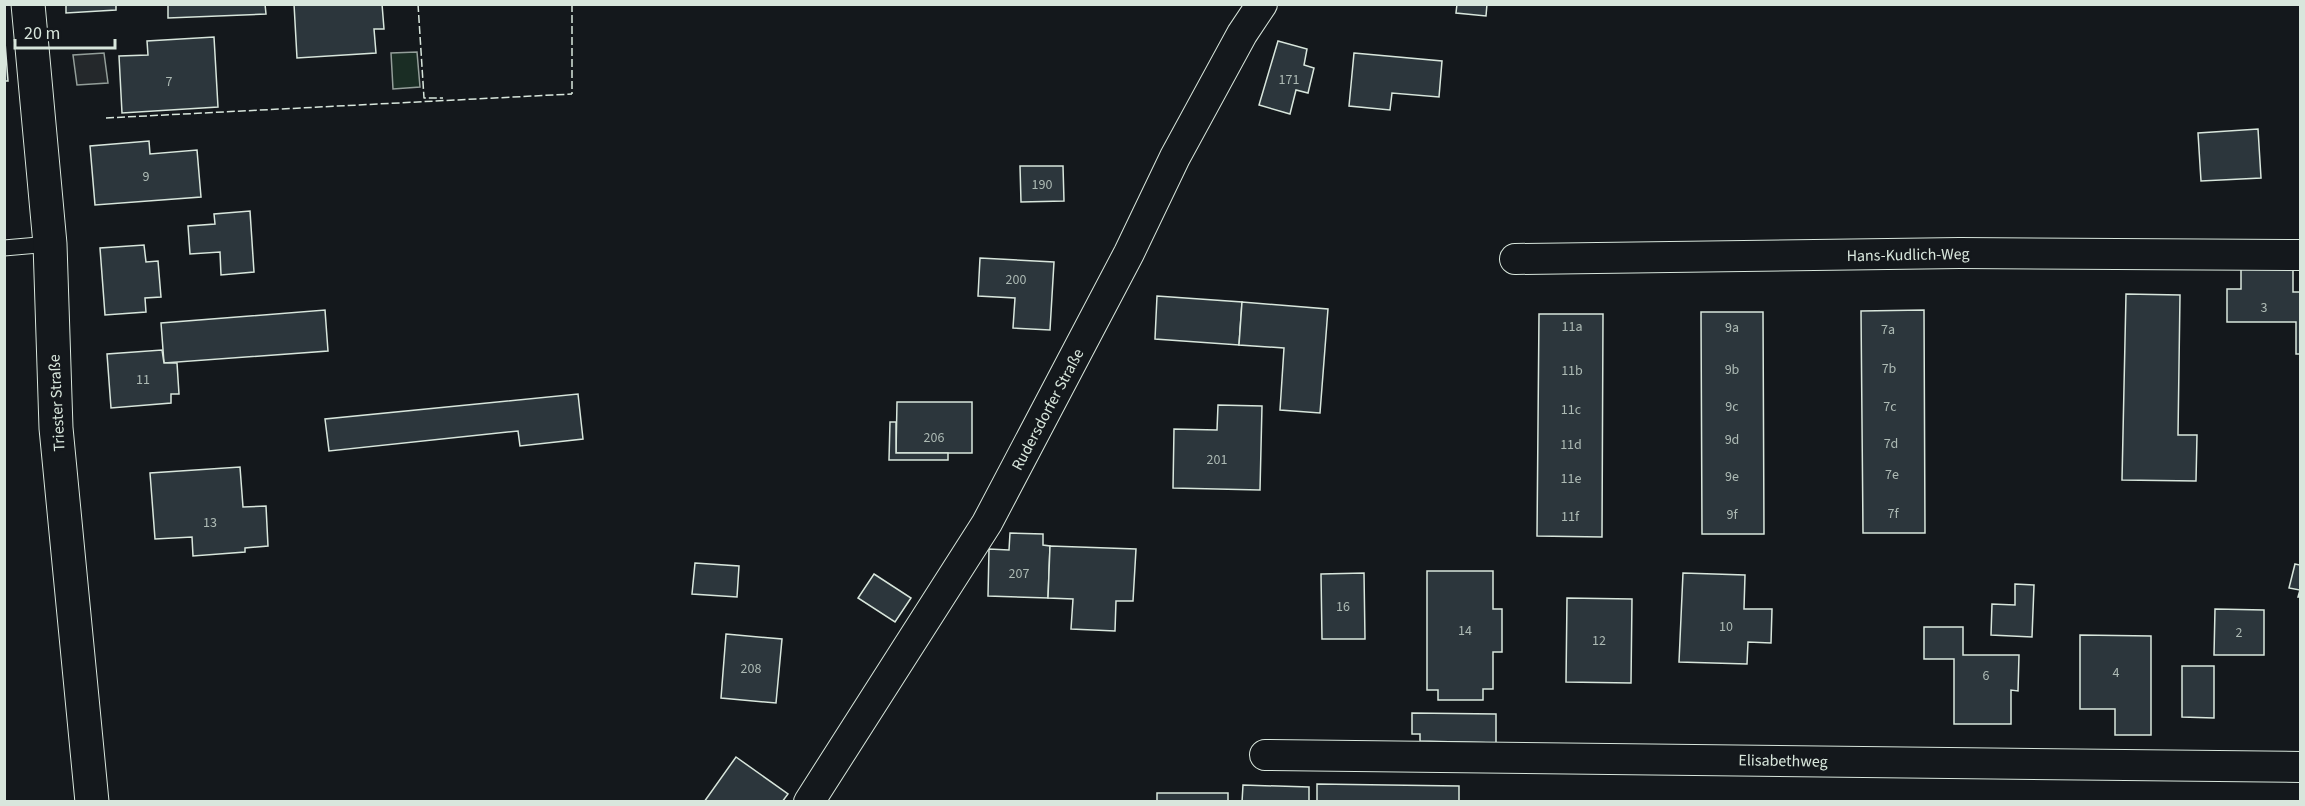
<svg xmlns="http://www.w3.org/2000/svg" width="2305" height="806" font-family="'Source Sans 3',sans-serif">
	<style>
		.green { fill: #1a2d24; stroke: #939e99; stroke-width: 1.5 }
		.parking { fill: #24282b; stroke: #939e99; stroke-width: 1.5 }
		.building { fill: #2c363c; stroke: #d8e6dc; stroke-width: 1.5 }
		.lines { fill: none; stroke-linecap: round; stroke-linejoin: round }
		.service-casing { stroke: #d8e6dc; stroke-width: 17 }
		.minor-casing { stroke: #d8e6dc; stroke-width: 32 }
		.tertiary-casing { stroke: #d8e6dc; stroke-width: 35 }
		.service { stroke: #14181c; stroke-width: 15 }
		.minor { stroke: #14181c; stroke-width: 30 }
		.tertiary { stroke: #14181c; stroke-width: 33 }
		.fence { stroke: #d8e6dc; stroke-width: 1.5; stroke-dasharray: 8 3; stroke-linecap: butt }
		.labels { text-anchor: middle; stroke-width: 4.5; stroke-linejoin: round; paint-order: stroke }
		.number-label { font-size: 14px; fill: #adbab4 }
		.street-label { font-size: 16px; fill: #d8e6dc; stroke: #14181c }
	</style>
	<rect width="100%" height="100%" fill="#14181c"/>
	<!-- green -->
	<polygon class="green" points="417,52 420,87 393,89 391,53"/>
	<!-- parking -->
	<polygon class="parking" points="104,53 108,83 77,85 73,55"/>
	<!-- building -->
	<g class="building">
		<polygon points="66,4 116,4 116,10 66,13"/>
		<polygon points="168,4 265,4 266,14 168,18"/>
		<polygon points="294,4 382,4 384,29 374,29 376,53 297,58"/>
		<polygon points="1457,4 1487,4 1486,16 1456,13"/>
		<polygon points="4,29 8,81 4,81"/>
		<polygon points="214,37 218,107 122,113 119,56 148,55 147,41"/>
		<polygon points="1278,41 1307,49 1304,65 1314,68 1308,93 1296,90 1290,114 1259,105"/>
		<polygon points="1354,53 1442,61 1439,97 1392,93 1390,110 1349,106"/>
		<polygon points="2258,129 2261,178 2201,181 2198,133"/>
		<polygon points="149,141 150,154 197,150 201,197 95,205 90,146"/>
		<polygon points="1020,166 1063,166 1064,201 1021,202"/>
		<polygon points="250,211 254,272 221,275 220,252 190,254 188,226 215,224 214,214"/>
		<polygon points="144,245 146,262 158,261 161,297 145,298 146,312 105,315 100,248"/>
		<polygon points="980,258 1054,262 1050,330 1013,328 1015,298 978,296"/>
		<polygon points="2241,268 2293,269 2293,292 2300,292 2300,354 2296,354 2296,322 2227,322 2227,289 2241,289"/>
		<polygon points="2126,294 2180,295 2178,435 2197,435 2196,481 2122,480"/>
		<polygon points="1157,296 1242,302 1239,345 1155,339"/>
		<polygon points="1242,302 1328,309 1320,413 1280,410 1284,348 1239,345"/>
		<polygon points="325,310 328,351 164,363 161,323"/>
		<polygon points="1924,310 1925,533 1863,533 1861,311"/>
		<polygon points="1701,312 1763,312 1764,534 1702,534"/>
		<polygon points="1539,314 1603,314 1602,537 1537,536"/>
		<polygon points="162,350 164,363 177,363 179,394 171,394 171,403 111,408 107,354"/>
		<polygon points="578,394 583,439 520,446 518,431 329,451 325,419"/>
		<polygon points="897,402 972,402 972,453 896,453"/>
		<polygon points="1218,405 1262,406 1260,490 1173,488 1174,429 1217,430"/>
		<polygon points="890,422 896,422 896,453 948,453 948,460 889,460"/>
		<polygon points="240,467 243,507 266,506 268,546 245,548 245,552 193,556 192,537 155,539 150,473"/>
		<polygon points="1010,533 1043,534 1043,545 1050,546 1048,598 988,596 989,549 1009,550"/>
		<polygon points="1050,546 1136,549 1133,601 1116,601 1115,631 1071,629 1073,599 1048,598"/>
		<polygon points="695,563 739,566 737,597 692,594"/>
		<polygon points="2295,564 2300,565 2300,597 2298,597 2300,590 2289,588"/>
		<polygon points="1427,571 1493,571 1493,609 1502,609 1502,652 1493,652 1493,689 1483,689 1483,700 1438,700 1438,690 1427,690"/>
		<polygon points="1364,573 1365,639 1322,639 1321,574"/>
		<polygon points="1683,573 1745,575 1744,609 1772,609 1771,643 1748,642 1747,664 1679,662"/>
		<polygon points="874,574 911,598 895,622 858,598"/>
		<polygon points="2015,584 2034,585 2032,637 1991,635 1992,604 2015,605"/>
		<polygon points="1567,598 1632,599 1631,683 1566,682"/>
		<polygon points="2215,609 2264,610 2264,655 2214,655"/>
		<polygon points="1924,627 1963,627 1963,655 2019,655 2018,691 2011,690 2011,724 1954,724 1954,659 1924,659"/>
		<polygon points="726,634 782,639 776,703 721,698"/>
		<polygon points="2080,635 2151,636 2151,735 2115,735 2115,709 2080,709"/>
		<polygon points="2182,666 2214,666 2214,718 2182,717"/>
		<polygon points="1412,713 1496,714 1496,743 1420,741 1420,734 1412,734"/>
		<polygon points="736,757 788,794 782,802 704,802"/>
		<polygon points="1317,784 1459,786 1459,802 1317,802"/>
		<polygon points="1243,785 1309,787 1309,802 1242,802"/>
		<rect x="1157" y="793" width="71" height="9"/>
	</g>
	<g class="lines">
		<defs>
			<polyline id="service" points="4,248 50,244"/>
			<g id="minor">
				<polyline points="1515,259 1960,253 2300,255"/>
				<polyline points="1265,755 2300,767"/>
				<polyline points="809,802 987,523 1129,253 1175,157 1242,34 1262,4"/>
			</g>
			<polyline id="tertiary" points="28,4 50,244 56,428 92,802"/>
		</defs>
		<!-- service casing -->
		<use href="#service" class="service-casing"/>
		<!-- minor casing -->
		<use href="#minor" class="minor-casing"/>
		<!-- tertiary casing -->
		<use href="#tertiary" class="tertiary-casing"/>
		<!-- service -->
		<use href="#service" class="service"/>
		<!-- minor -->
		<use href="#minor" class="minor"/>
		<!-- tertiary -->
		<use href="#tertiary" class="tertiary"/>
		<!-- fence -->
		<g class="fence">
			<polyline points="418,4 424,98 443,98"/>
			<polyline points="572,4 572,94"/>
			<polyline points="106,118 572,94"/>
		</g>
	</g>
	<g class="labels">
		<!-- number labels -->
		<g class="number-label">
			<text x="1289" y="84">171</text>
			<text x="169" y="86">7</text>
			<text x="146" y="181">9</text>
			<text x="1042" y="189">190</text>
			<text x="1016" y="284">200</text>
			<text x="2264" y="312">3</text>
			<text x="1572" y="331">11a</text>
			<text x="1732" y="332">9a</text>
			<text x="1888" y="334">7a</text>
			<text x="1889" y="373">7b</text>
			<text x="1732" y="374">9b</text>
			<text x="1572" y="375">11b</text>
			<text x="143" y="384">11</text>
			<text x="1732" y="411">9c</text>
			<text x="1890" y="411">7c</text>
			<text x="1571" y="414">11c</text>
			<text x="934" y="442">206</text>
			<text x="1732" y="444">9d</text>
			<text x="1891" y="448">7d</text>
			<text x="1571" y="449">11d</text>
			<text x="1217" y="464">201</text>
			<text x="1892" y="479">7e</text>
			<text x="1732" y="481">9e</text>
			<text x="1571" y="483">11e</text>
			<text x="1893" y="518">7f</text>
			<text x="1732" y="519">9f</text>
			<text x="1570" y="521">11f</text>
			<text x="210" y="527">13</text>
			<text x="1019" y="578">207</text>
			<text x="1343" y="611">16</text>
			<text x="1726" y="631">10</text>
			<text x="1465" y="635">14</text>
			<text x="2239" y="637">2</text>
			<text x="1599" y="645">12</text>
			<text x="751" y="673">208</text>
			<text x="2116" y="677">4</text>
			<text x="1986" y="680">6</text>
		</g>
		<!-- street labels -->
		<g class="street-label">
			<text transform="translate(1908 254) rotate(-1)" y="6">Hans-Kudlich-Weg</text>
			<text transform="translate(56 403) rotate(-93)" y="6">Triester Straße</text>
			<text transform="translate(1047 409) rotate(-62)" y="6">Rudersdorfer Straße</text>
			<text transform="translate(1783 760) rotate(1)" y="6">Elisabethweg</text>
		</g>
	</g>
	<!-- border -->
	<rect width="2305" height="806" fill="none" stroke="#d8e6dc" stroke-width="12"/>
	<!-- scale -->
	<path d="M15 39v9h100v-9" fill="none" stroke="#d8e6dc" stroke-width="3"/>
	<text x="24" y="39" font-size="18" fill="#d8e6dc" stroke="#14181c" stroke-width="4.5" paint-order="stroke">20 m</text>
</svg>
